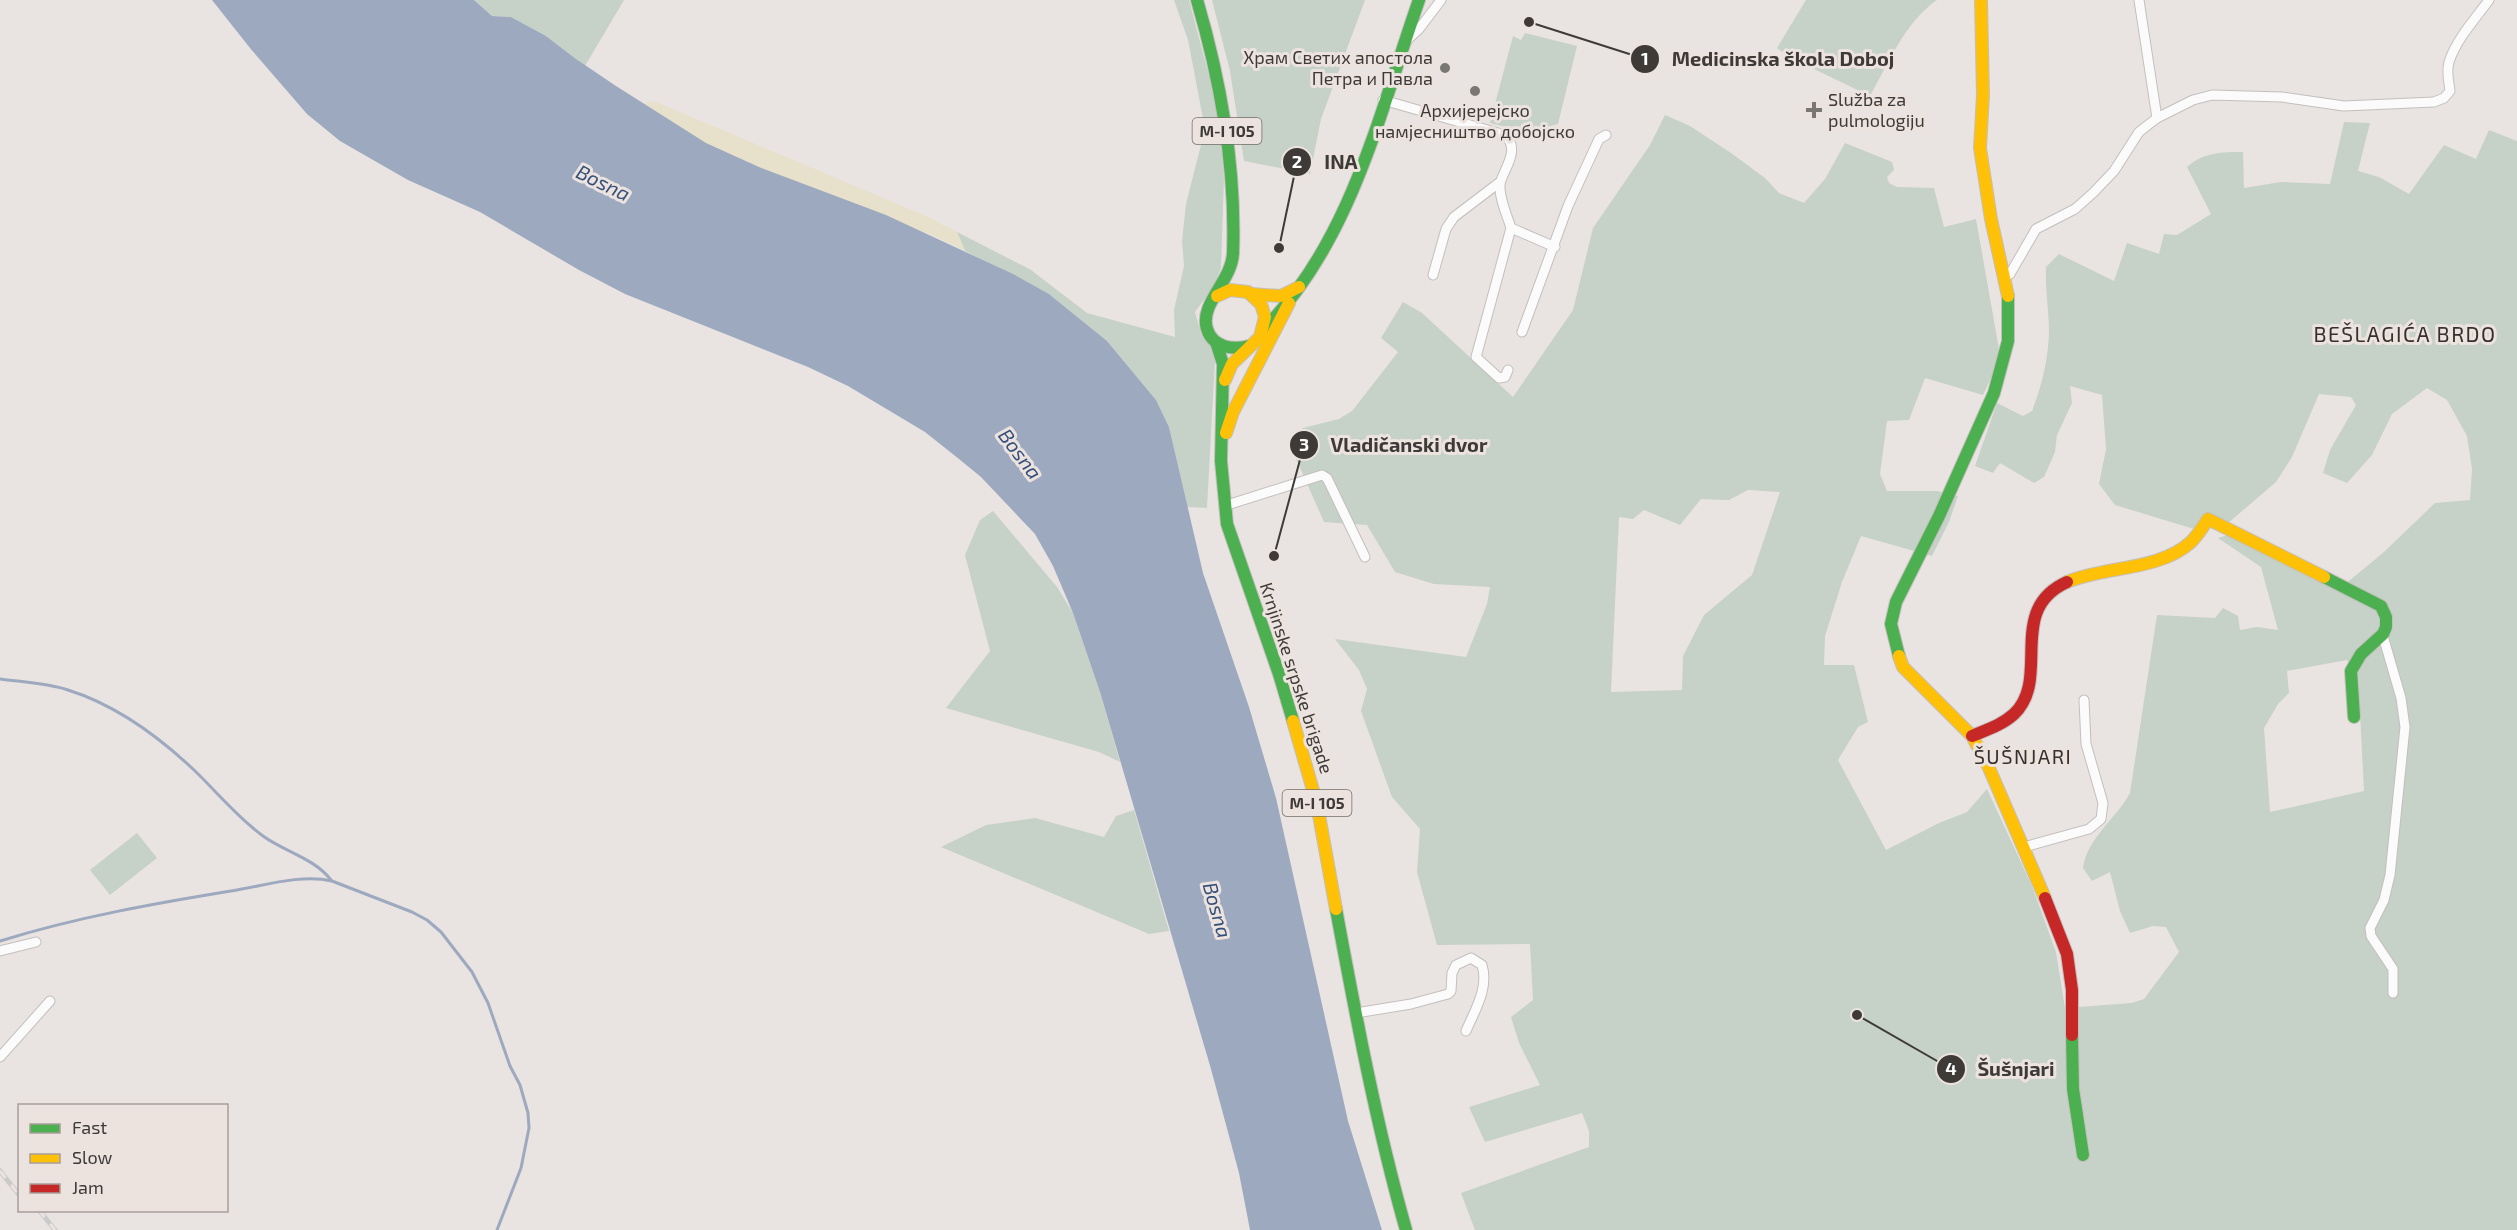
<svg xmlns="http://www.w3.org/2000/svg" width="2517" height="1230" font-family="'Exo 2',sans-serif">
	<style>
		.green { fill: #c6d1c8; fill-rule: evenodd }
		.sand { fill: #e7e0ca }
		.water { fill: #9da9be }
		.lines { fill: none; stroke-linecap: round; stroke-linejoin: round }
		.stream { stroke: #9da9be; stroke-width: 3 }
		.street-casing { stroke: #c3bfbd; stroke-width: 11 }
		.fast-casing { stroke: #c3bfbd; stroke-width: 14 }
		.slow-casing { stroke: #c3bfbd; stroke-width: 14 }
		.jam-casing { stroke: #c3bfbd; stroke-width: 14 }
		.street { stroke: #fcfbfb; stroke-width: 9 }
		.fast { stroke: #4caf50; stroke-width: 12 }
		.slow { stroke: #ffc107; stroke-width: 12 }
		.jam { stroke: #c62828; stroke-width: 12 }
		.rail-casing { stroke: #cbcaca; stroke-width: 5 }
		.rail { stroke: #ece3df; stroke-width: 3; stroke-dasharray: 9; stroke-linecap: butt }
		.poi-dot { fill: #797674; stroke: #ece3df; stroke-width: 2 }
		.labels { text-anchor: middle; stroke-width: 6; stroke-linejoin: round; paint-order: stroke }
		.shield { fill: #ece3df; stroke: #726d6a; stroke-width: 1.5 }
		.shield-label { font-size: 16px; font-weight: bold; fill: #3d3a38 }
		.poi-label { font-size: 18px; fill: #3d3a38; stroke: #ece3df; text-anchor: end }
		.street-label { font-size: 18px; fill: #3d3a38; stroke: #ece3df }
		.water-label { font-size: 20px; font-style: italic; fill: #344f7c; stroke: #ece3df }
		.neighbourhood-label { font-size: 20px; letter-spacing: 1.5px; fill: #36302c; stroke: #ece3df }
		.quarter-label { font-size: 21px; letter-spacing: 1.5px; fill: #36302c; stroke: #ece3df }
		.leader { fill: none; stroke: #3d3a38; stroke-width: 2 }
		.callout-dot { fill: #3d3a38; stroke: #ece3df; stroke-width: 2 }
		.mark-label { font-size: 18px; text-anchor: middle; font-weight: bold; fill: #fff }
		.callout-label { font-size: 20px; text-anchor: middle; font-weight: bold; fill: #3d3a38; stroke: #ece3df; stroke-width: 6; stroke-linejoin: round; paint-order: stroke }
	</style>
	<rect width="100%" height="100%" fill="#e9e4e2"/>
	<!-- green -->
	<g class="green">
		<polygon points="474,0 624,0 585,66 546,36 511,17 492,16"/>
		<polygon points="1174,0 1189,0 1218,110 1224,178 1221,268 1214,286 1195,312 1201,334 1213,350 1215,360 1207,508 1187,507 1169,427 1156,400 1107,341 1049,294 965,251 957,232 1031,270 1087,313 1175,337 1174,310 1184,266 1182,241 1186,204 1205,129 1188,40"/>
		<polygon points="1212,0 1365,0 1321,119 1310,174 1244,161 1230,71"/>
		<path d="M1806 0H1937C1905 22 1888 64 1870 96L1789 57 1777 48Z"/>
		<polygon points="1525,33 1577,46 1558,124 1527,132 1490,123 1513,36 1521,40"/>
		<path d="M1665 115 1690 126 1731 153 1765 178 1779 193 1804 203 1825 179 1845 143 1892 162 1894 170 1887 177 1889 183 1897 187 1934 188 1944 227 1976 219 1999 349 1996 367 1983 395 1925 378 1909 420 1887 421 1880 474 1887 491H1937L1958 496 1949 522 1932 556 1861 536 1842 582 1825 636 1824 665H1854L1868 722 1858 727 1838 760 1886 850 1939 823 1967 812 1987 789 2032 886 2056 952 2065 1008 2132 1003 2144 999 2179 952 2166 927 2153 926 2130 933 2120 911 2110 872 2092 881 2083 868C2087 838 2116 819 2130 793L2157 615 2215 618 2223 608 2238 616 2240 630 2257 627 2278 630 2261 567 2218 538 2234 533 2338 590 2384 552 2435 503 2470 500 2472 469 2467 436 2447 400 2427 388 2392 414 2372 455 2347 483 2323 473 2330 450 2356 405 2351 397 2319 394 2292 457 2276 482 2227 524 2194 529 2115 505 2099 484 2106 449 2102 395 2070 386 2072 403 2057 435 2055 452 2044 477 2034 483 2000 463 1993 473 1975 466 1997 403 2023 416 2032 411C2042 385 2048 360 2049 333 2049 310 2045 289 2046 267L2059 254 2114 281 2127 243 2159 254 2164 234 2177 235 2211 214 2187 167C2204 152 2222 152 2243 152L2244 188 2281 182 2330 184 2344 122 2370 123 2358 171 2379 177 2409 194 2444 145 2476 159 2489 130 2517 141V1230H1475L1461 1193 1589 1147V1131L1582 1113 1485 1142 1469 1107 1540 1085 1519 1043 1511 1017 1533 1000 1530 944 1437 945 1417 872 1420 829 1392 797 1361 711 1367 689 1359 670 1335 639 1466 657 1487 604 1490 587 1434 584 1395 572 1367 525 1324 522 1294 454 1300 432 1303 428 1339 419 1352 411 1398 352 1381 338 1403 302 1422 313 1513 397 1573 310 1593 228 1650 145ZM1748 490 1780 492 1752 575 1704 615 1683 656 1682 690 1611 692 1619 517 1633 519 1644 510 1680 525 1701 499 1729 500ZM2347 660 2358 674 2364 791 2270 812 2264 728 2278 704 2289 693 2287 671Z"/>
		<polygon points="993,511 1057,587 1073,613 1100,692 1120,762 1099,752 946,708 990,651 965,555 980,520"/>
		<polygon points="1134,810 1169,931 1149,934 941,847 986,825 1035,818 1104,837 1116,816"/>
		<polygon points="137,833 157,858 110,895 90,870"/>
	</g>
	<!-- sand -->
	<polygon class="sand" points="654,101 926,216 957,232 965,251 937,237 759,167 706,143 643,104"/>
	<!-- water -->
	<polygon class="water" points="212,0 474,0 492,16 511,17 546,36 576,59 616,86 706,143 759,167 886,215 1013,274 1049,294 1107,341 1156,400 1169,427 1203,573 1249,707 1276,798 1348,1121 1382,1230 1250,1230 1239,1173 1211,1069 1100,692 1073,613 1053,566 1035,534 981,477 959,459 925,432 848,386 808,367 625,294 579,270 480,212 408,180 340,141 307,114 250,48"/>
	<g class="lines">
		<!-- stream -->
		<g class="stream">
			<path d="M0 679C22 682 46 683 68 690 116 705 157 735 194 770 217 792 237 817 263 836 285 852 314 858 331 880"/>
			<path d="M0 941C77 917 157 903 237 890 266 885 302 874 332 881L412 912 427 920 441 932 472 972 488 1003 510 1066 520 1085 528 1113 529 1128 521 1168 497 1230"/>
		</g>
		<defs>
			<g id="street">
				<polyline points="1404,43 1419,29 1441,0"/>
				<path d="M1383 100 1505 135C1522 151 1501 172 1500 185 1499 198 1507 215 1511 228L1555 247"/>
				<path d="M2157 118 2193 100 2212 95 2282 97 2344 106 2434 102 2444 98 2450 91C2449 82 2446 72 2449 62 2456 40 2475 19 2489 0"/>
				<polyline points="1433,275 1446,229 1454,217 1500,182"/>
				<polyline points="2005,277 2010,274 2036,229 2075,209 2093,193 2114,171 2139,132 2157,118 2139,0"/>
				<polyline points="1522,332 1568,206 1599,139 1606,135"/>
				<polyline points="1508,370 1505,377 1499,378 1476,357 1511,228"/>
				<polyline points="1224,506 1322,475 1327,478 1365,557"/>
				<polyline points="2383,636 2401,698 2405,727 2390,875 2384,900 2370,928 2371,936 2393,969 2393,993"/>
				<polyline points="2024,847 2089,829 2101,819 2103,803 2086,744 2084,700"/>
				<polyline points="0,951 36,942"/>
				<path d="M1356 1013 1411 1004 1448 994 1451 991 1452 973 1456 965 1471 958 1482 965C1489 988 1475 1010 1466 1031"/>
				<polyline points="0,1057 50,1001"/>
			</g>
			<g id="fast">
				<path d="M1197 0C1221 82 1236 168 1233 253 1232 281 1199 304 1207 329 1213 348 1233 350 1249 346"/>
				<path d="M1263 330C1351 242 1379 114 1419 0"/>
				<polyline points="1216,342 1223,364 1221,461 1227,524 1279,674 1293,721"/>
				<polyline points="2324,577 2381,606 2386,617 2386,627 2383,634 2361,654 2351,671 2354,717"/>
				<polyline points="1899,656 1891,624 1896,602 1939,516 1994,393 2008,341 2008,296"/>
				<path d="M1336 909C1356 1017 1376 1124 1406 1230"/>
				<polyline points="2072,1035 2073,1089 2083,1155"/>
			</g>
			<g id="slow">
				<polyline points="1981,0 1983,95 1980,148 1991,219 2008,296"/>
				<polyline points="1251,294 1281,296 1299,287"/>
				<polyline points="1217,296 1230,290 1248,292 1261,304 1265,317 1260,337 1232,364 1225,380"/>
				<polyline points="1226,433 1233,412 1289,303"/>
				<path d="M2067 582C2105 566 2159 571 2191 542 2198 535 2203 527 2208 519L2324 577"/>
				<polyline points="1899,656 1903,667 1972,736 1989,768 2045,898"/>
				<polyline points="1293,721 1317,804 1336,909"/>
			</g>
			<g id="jam">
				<path d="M1972 736C1986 730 2002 725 2014 714 2052 678 2005 610 2067 582"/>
				<polyline points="2045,898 2067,954 2072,990 2072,1035"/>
			</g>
		</defs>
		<!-- street casing -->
		<use href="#street" class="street-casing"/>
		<!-- fast casing -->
		<use href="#fast" class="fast-casing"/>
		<!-- slow casing -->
		<use href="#slow" class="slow-casing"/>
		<!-- jam casing -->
		<use href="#jam" class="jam-casing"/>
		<!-- street -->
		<use href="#street" class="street"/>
		<!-- fast -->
		<use href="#fast" class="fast"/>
		<!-- slow -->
		<use href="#slow" class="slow"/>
		<!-- jam -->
		<use href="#jam" class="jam"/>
		<defs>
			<g id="rail">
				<polyline points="0,1171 20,1196"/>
				<polyline points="39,1210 55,1230"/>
			</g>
		</defs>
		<!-- rail casing -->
		<use href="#rail" class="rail-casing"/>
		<!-- rail -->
		<use href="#rail" class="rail"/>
	</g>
	<!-- markers -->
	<g class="poi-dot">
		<circle cx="1445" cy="68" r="6"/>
		<circle cx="1475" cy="91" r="6"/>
		<path d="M1811 101h6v6h6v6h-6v6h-6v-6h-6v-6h6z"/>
	</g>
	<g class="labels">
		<!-- shield labels -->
		<g class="shield">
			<rect x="1192.5" y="118" width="69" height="26" rx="4.5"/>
			<rect x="1282.5" y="790" width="69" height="26" rx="4.5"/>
		</g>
		<g class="shield-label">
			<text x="1227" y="137">M-I 105</text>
			<text x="1317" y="809">M-I 105</text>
		</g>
		<!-- poi labels -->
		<g class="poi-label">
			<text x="1433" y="64">Храм Светих апостола<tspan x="1433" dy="21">Петра и Павла</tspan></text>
			<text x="1828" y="106" text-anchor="start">Služba za<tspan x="1828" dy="21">pulmologiju</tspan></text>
			<text x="1475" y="117" text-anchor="middle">Архијерејско<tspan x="1475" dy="21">намјесништво добојско</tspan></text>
		</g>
		<!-- street labels -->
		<g class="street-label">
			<text transform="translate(1296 678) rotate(72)" y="6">Krnjinske srpske brigade</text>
		</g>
		<!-- water labels -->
		<g class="water-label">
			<text transform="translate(603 183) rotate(26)" y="7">Bosna</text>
			<text transform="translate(1020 454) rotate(53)" y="7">Bosna</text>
			<text transform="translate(1217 910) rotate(74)" y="7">Bosna</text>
		</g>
		<!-- neighbourhood labels -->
		<g class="neighbourhood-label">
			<text x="2023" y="764">ŠUŠNJARI</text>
		</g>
		<!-- quarter labels -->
		<g class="quarter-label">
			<text x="2405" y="342">BEŠLAGIĆA BRDO</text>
		</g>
	</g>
	<!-- callouts -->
	<path class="leader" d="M1529 22L1645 59M1279 248L1297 162M1274 556L1304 445M1857 1015L1951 1069"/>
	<g class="callout-dot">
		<circle cx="1529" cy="22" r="6"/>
		<circle cx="1279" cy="248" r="6"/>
		<circle cx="1274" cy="556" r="6"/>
		<circle cx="1857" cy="1015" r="6"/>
		<circle cx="1645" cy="59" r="15"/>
		<circle cx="1297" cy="162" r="15"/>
		<circle cx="1304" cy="445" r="15"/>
		<circle cx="1951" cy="1069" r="15"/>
	</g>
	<g class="mark-label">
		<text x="1645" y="65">1</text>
		<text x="1297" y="168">2</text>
		<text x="1304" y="451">3</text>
		<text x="1951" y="1075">4</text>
	</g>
	<g class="callout-label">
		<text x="1783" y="66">Medicinska škola Doboj</text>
		<text x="1341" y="169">INA</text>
		<text x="1409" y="452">Vladičanski dvor</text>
		<text x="2016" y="1076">Šušnjari</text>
	</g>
	<!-- legend -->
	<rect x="18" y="1104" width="210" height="108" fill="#ece3df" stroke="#a69f9c" stroke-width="1.5"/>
	<rect x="30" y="1124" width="30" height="9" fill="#4caf50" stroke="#a69f9c" stroke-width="1.5"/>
	<text x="72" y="1134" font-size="18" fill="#3d3a38">Fast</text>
	<rect x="30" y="1154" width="30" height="9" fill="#ffc107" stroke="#a69f9c" stroke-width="1.5"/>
	<text x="72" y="1164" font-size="18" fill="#3d3a38">Slow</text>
	<rect x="30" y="1184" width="30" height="9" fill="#c62828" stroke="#a69f9c" stroke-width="1.5"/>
	<text x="72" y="1194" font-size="18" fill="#3d3a38">Jam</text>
</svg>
